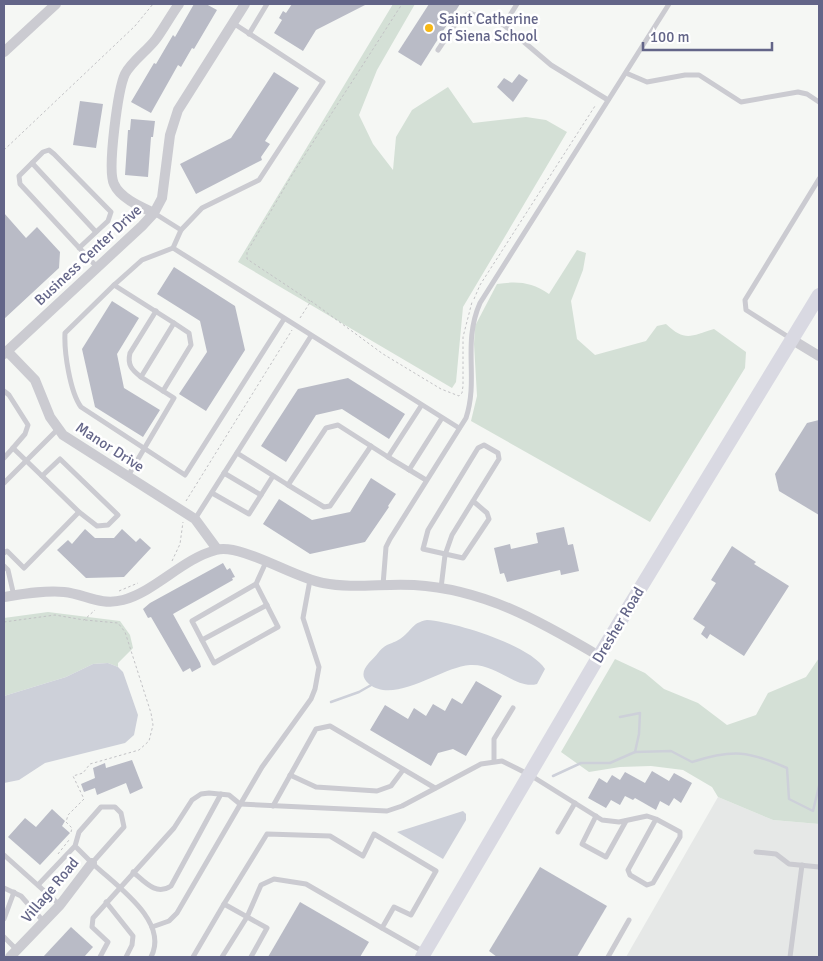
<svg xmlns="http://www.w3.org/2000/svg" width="823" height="961" font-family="Signika,sans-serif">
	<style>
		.built { fill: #e6e8e7 }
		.green { fill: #d4e0d6 }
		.water { fill: #cdd0d9 }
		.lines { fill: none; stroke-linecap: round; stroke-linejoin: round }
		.stream { stroke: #cdd0d9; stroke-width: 2.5 }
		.building { fill: #b9bbc6 }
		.path { stroke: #c2c2c5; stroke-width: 1; stroke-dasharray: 2.5 2.5; stroke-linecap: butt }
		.lane { stroke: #cbcbd1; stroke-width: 5 }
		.street { stroke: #cbcbd1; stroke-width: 10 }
		.secondary { stroke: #d9d9e2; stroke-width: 14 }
		.poi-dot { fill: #f6b715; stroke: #fff; stroke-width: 2 }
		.labels { text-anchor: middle; stroke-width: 5; stroke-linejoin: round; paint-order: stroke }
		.poi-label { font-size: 15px; fill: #636588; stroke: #fff; text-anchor: start }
		.street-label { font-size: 15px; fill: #636588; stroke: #fff }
	</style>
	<rect width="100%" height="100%" fill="#f5f7f4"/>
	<!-- built -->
	<polygon class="built" points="718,797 773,820 819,824 819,957 626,957"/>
	<!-- green -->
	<g class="green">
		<polygon points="393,4 415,4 377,70 359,115 373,144 393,170 396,137 412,110 448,87 473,123 526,117 546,120 567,132 463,307 456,382 452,388 238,262"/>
		<path d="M577 250 586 253 583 270 571 301 577 339 595 355 646 341 657 326 666 324C685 342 691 336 714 329L746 352 745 368 650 522 471 421 477 396 474 344 475 326 497 284C518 281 531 282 549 294Z"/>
		<polygon points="48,612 120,621 130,635 133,648 118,663 118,667 108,663 93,664 66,677 4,696 4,618"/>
		<polygon points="819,658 819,824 773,820 718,797 712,787 683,770 651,766 620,767 589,772 561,752 615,659 645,673 664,689 698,703 727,725 756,715 768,693 806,677"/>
	</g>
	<!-- water -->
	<g class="water">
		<path d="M427 620C455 622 530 645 545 669L537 684C517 690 496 663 470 665 441 667 395 705 369 684 355 672 371 662 378 653 386 643 390 645 400 639 412 631 411 623 427 620Z"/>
		<polygon points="108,663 118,667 123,672 138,715 134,735 125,743 45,763 19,780 4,783 4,696 66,677 93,664"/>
		<polygon points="463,811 466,814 466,820 443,859 397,832"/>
	</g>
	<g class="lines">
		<!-- stream -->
		<g class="stream">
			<polyline points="331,702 359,692 373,684"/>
			<path d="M620 717 640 713 639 734 635 752 671 751 692 762C733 749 749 751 787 768L789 799 813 811 819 786"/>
			<polyline points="553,776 581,763 610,763 635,752"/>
		</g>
	</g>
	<!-- building -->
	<g class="building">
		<polygon points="194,4 206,4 217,10 194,49 192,48 181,67 178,65 151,113 131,102 154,63 156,64 173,35 175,37"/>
		<polygon points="292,4 367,4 316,30 303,51 274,33 282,20 279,18 283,11 286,13"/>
		<polygon points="429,4 460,4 421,66 398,52"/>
		<polygon points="274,72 299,88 265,141 270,144 261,157 262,160 196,194 180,164 231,138"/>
		<polygon points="519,74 528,80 513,102 497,87 504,78 512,83"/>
		<polygon points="80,101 103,104 96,148 73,145"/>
		<polygon points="131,119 155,121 153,137 151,137 148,177 125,175 128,130 130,130"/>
		<polygon points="4,213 26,238 37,227 60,252 59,268 4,319"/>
		<polygon points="174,267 235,306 245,350 206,411 179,394 207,352 200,321 157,294"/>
		<polygon points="112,301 139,318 117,354 124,388 160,410 143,437 95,407 82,349"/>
		<polygon points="348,378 405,414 389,439 342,409 316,415 286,462 261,446 298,389"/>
		<polygon points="819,420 819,515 779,491 775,474 807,423"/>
		<polygon points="371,478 396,494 388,506 389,507 365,542 310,554 263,524 279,499 312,520 350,512"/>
		<polygon points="564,527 568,545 573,544 579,571 561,575 560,570 507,582 504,573 500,574 494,548 510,544 511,549 538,543 536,533"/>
		<polygon points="85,529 95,538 114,538 122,529 136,542 140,538 151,548 124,577 86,578 57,550 68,540 72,544"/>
		<polygon points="732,546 756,562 754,564 789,586 744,656 710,634 707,639 701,634 705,627 693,619 716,583 711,580"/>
		<polygon points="223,563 227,570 230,568 235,577 232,578 233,580 173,614 200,663 201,667 192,672 190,668 183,672 151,617 148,618 143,609 150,603"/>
		<polygon points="476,681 502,696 466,756 453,749 438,753 431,766 370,730 385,705 408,719 414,708 426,716 433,704 445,711 452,698 462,704"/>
		<polygon points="132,760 143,788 130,794 126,783 97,795 95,788 84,792 81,784 95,778 93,768 105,763 106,768"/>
		<polygon points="652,771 669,781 674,773 692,783 681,803 674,798 669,806 660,801 656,810 635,798 633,800 625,796 620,805 611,800 606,808 588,798 599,778 607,783 612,775 620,780 625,772 645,783"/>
		<polygon points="52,809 65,821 62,826 70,833 40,865 8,837 25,818 36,827"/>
		<polygon points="540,867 607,906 577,957 497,957 489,951"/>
		<polygon points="300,902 369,942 360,957 268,957"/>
		<polygon points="71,927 93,947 84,957 43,957"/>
	</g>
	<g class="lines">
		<!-- path -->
		<g class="path">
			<polyline points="4,150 135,26 153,4"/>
			<polyline points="474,299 480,285 595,106"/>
			<polyline points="310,301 247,259 247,252 292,175 402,4"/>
			<polyline points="300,318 311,301 383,354 441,389 459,396 462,393 463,386 463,337 472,302"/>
			<polyline points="186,501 292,330"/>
			<polyline points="172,561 180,544 183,522"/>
			<polyline points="119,591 138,583"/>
			<polyline points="4,622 55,615 84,620 95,610"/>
			<polyline points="71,832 72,828 66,822 68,815 84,799 73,776 83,773 90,764 139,750 149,741 153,725 151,713 125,632 118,623 85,620"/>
			<polyline points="58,854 69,840"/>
		</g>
		<!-- lane -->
		<g class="lane">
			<polyline points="504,25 517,4"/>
			<polyline points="249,34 267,4"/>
			<polyline points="438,50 458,20 470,13 504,25 551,65 608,100"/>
			<polyline points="626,73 647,82 685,75 699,75 741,102 798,92 807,94 819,102"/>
			<polyline points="32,163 96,232"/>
			<polyline points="154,213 181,230 173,248 459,428"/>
			<polyline points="181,230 202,208 259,180 323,82 233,23"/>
			<polyline points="79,248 108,221 111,212 54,154 49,150 43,152 19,176 20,184 97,267"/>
			<path d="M114 285 65 333C64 352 70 392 81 407L185 475 284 319"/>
			<polyline points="790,338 746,310 745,300 819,179"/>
			<path d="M141 377C132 370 127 365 130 353L156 311"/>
			<polyline points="4,391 9,395 28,425 25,434 13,448 42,476 60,459 118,515 108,525 97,526 79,512 24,568 7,551 4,553"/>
			<polyline points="163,391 191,345 189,333 174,323"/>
			<polyline points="237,453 288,485 326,428 338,425 388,457 421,406"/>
			<polyline points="388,457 426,480"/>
			<polyline points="4,458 13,448"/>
			<polyline points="409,470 442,418"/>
			<polyline points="224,473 261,495"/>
			<polyline points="42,476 79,512"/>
			<polyline points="128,476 174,398 141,377 174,323 114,285 142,260 173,248"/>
			<polyline points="4,483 58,429"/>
			<polyline points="288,485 324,507 330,506 371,446"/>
			<polyline points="212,493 249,514 273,476"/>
			<polyline points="195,519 311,336"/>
			<polyline points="4,566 8,570 14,596"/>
			<polyline points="256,584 278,627 214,663 192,621 256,584 266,562"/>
			<path d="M383 585 386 547 390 539 466 418C479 378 462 344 480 303L669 4"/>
			<polyline points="441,588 445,555 452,535 499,459 498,453 484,445 478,448 428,530 423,549 463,558 489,519 487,513 473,501"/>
			<polyline points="202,640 267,605"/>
			<polyline points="494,761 494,739 513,708"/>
			<polyline points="290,775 316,787 377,791 391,786 403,770"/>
			<polyline points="273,806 316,729 330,726 435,788"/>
			<polyline points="596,816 582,844 606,857 626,821"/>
			<polyline points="558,832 575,803"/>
			<polyline points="756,852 776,854 789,864 819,867"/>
			<polyline points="4,855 60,905"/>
			<path d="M92 863C115 885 170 921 151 957"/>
			<path d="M133 872C145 882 156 896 171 886L221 794"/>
			<polyline points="38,885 75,846 79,832 101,807 115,807 121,813 124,827 92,863 75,846"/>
			<polyline points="4,888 21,896 44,922"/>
			<polyline points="106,902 133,936 132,945 126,957"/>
			<polyline points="4,919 14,892"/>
			<polyline points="152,927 169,921 177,913 262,767 311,699 315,689 319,667 303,618 310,580"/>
			<polyline points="4,937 17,950"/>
			<polyline points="100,957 108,942 92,927 93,918 174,828 192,800 201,794 209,793 229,795 240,804 387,811 402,806 481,764 502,761 530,775 602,820 619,822 647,816 656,819 680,832 680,837 653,883 647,885 630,875 628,870 656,819"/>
			<polyline points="193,957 224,904"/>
			<polyline points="222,957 247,917 261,885 274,879 306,884 382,928"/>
			<polyline points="251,957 267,928 224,904 267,834 330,836 363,856 374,834 436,871 411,915 394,907 382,928 424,952"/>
			<polyline points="608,957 629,920"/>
			<polyline points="790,957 802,865"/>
		</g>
		<!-- street -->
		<g class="street">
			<polyline points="4,52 56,4"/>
			<path d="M154 213C141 207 120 198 114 184 107 170 118 89 125 74 132 61 147 51 156 39 164 28 171 15 179 4"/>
			<polyline points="791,339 819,356"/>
			<polyline points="7,351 35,380 50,417 63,435 195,519 217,549"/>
			<polyline points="4,354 142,226 154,213 162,198 170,135 178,110 245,4"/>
			<path d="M4 597C23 594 45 590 64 592 85 594 100 606 123 600 156 591 182 559 216 550 241 543 294 578 323 583 353 589 384 583 414 585 484 589 540 621 599 656"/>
			<polyline points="10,957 60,905 92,863"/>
		</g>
		<!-- secondary -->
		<polyline class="secondary" points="422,957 599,656 819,295"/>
	</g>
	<!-- markers -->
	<circle class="poi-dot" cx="429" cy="28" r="5"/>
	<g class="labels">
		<!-- poi labels -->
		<g class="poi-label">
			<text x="439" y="24">Saint Catherine<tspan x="439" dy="17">of Siena School</tspan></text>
		</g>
		<!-- street labels -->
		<g class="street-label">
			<text transform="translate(88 255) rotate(-43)" y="5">Business Center Drive</text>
			<text transform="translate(110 447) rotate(33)" y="5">Manor Drive</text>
			<text transform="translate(618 625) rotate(-59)" y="5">Dresher Road</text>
			<text transform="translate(50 890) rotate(-50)" y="5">Village Road</text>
		</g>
	</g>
	<!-- border -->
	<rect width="823" height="961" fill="none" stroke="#636588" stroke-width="10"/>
	<!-- scale -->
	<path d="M643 42v8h129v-8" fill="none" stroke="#636588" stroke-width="2.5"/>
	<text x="650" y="42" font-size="15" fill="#636588" stroke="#ffffff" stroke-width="4" paint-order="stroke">100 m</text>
</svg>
